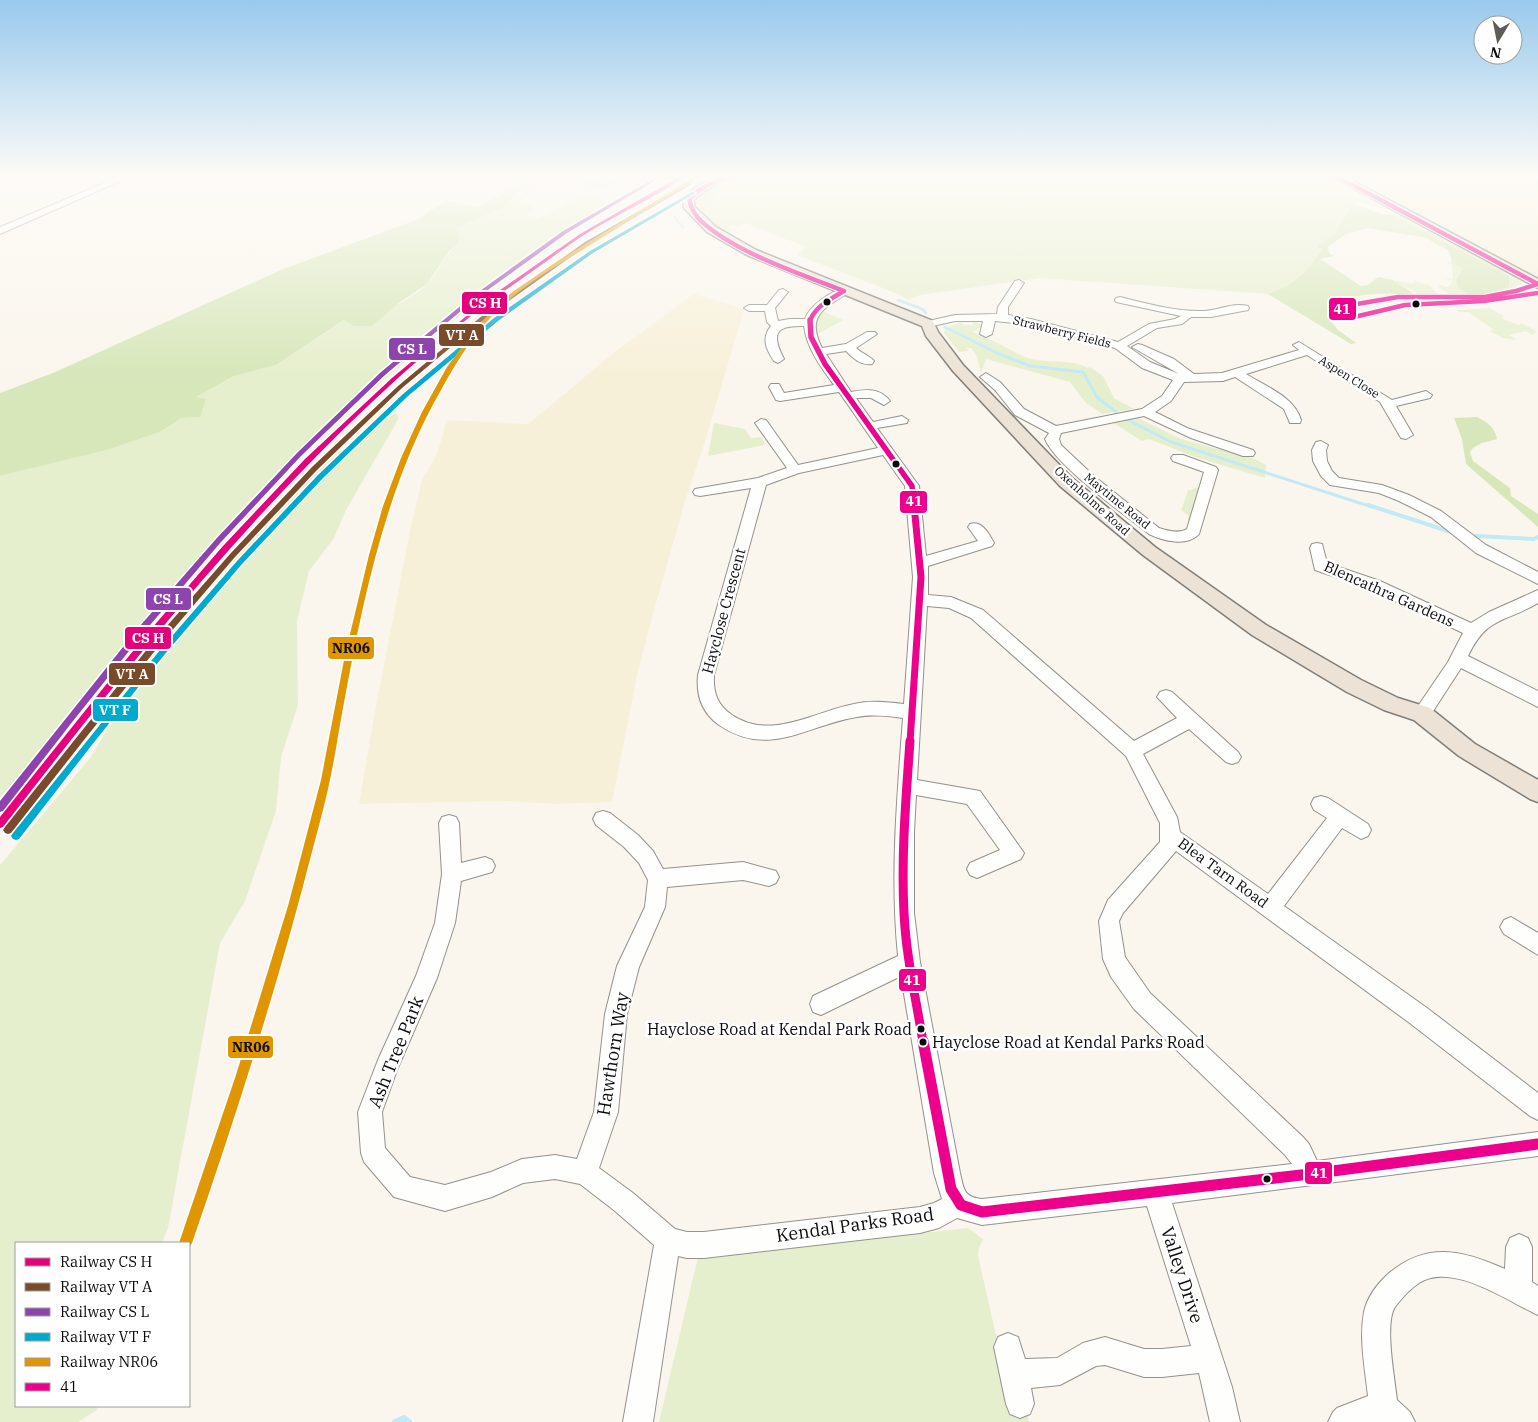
<svg xmlns="http://www.w3.org/2000/svg" width="1538" height="1422" font-family="'IBM Plex Serif',serif">
	<style>
		.industrial { fill: #f0e9eb }
		.farmland { fill: #f7f0d9 }
		.green { fill: #e6efcd }
		.forest { fill: #d7e7ba }
		.water { fill: #c3e9f5 }
		.lines { fill: none; stroke-linecap: round; stroke-linejoin: round }
		.stream-far3 { stroke: #c3e9f5; stroke-width: 2.5 }
		.stream-far2 { stroke: #c3e9f5; stroke-width: 3 }
		.stream-far1 { stroke: #c3e9f5; stroke-width: 4 }
		.stream { stroke: #c3e9f5; stroke-width: 6 }
		.minor-casing { stroke: #93918d; stroke-width: 2 }
		.major-casing { stroke: #807e7a; stroke-width: 3 }
		.minor { fill: #fefefc; fill-rule: evenodd }
		.major { fill: #ece3d6; fill-rule: evenodd }
		.bus-1-far4-casing { stroke: #fff; stroke-width: 6 }
		.bus-1-far3-casing { stroke: #fff; stroke-width: 8 }
		.bus-1-far2-casing { stroke: #fff; stroke-width: 10 }
		.bus-1-far1-casing { stroke: #fff; stroke-width: 12 }
		.bus-1-casing { stroke: #fff; stroke-width: 15 }
		.bus-1-far4 { stroke: #ec008c; stroke-width: 4.5 }
		.bus-1-far3 { stroke: #ec008c; stroke-width: 5.5 }
		.bus-1-far2 { stroke: #ec008c; stroke-width: 7 }
		.bus-1-far1 { stroke: #ec008c; stroke-width: 9 }
		.bus-1 { stroke: #ec008c; stroke-width: 11 }
		.rail-1-casing { stroke: #fff; stroke-width: 3 }
		.rail-2-casing { stroke: #fff; stroke-width: 3 }
		.rail-3-casing { stroke: #fff; stroke-width: 3 }
		.rail-4-casing { stroke: #fff; stroke-width: 3 }
		.rail-5-casing { stroke: #fff; stroke-width: 3 }
		.rail-1 { fill: #e5007d; fill-rule: evenodd }
		.rail-2 { fill: #7a4b2a; fill-rule: evenodd }
		.rail-3 { fill: #8e44ad; fill-rule: evenodd }
		.rail-4 { fill: #00a9ce; fill-rule: evenodd }
		.rail-5 { fill: #df9601; fill-rule: evenodd }
		.bus-dot { fill: #0b0b0b; stroke: #fff; stroke-width: 2 }
		.labels { text-anchor: middle; stroke-width: 5; stroke-linejoin: round; paint-order: stroke }
		.far-street-label { font-size: 12px; fill: #0b0b0b; stroke: #fff }
		.street-label { font-size: 15px; fill: #0b0b0b; stroke: #fff }
		.near-bus-label { font-size: 16px; fill: #0b0b0b; stroke: #fff; text-anchor: end }
		.near-street-label { font-size: 18px; fill: #0b0b0b; stroke: #fff }
		.line-badge { stroke: #fff; stroke-width: 2 }
		.badge-label { font-size: 14px; text-anchor: middle; font-weight: bold; fill: #fff }
		.pale-badge-label { font-size: 14px; text-anchor: middle; font-weight: bold; fill: #111 }
	</style>
	<rect width="100%" height="100%" fill="#faf6ed"/>
	<!-- industrial -->
	<polygon class="industrial" points="623,175 672,175 648,187"/>
	<!-- farmland -->
	<g class="farmland">
		<polygon points="1347,175 1538,175 1538,277 1450,231"/>
		<polygon points="694,294 744,309 705,442 686,498 655,607 638,671 612,802 555,804 507,801 359,804 375,711 410,531 422,479 437,454 445,426 449,420 528,424 616,351"/>
	</g>
	<!-- green -->
	<g class="green">
		<path d="M751 175H1330L1390 209C1381 210 1364 202 1353 201L1336 232 1318 247 1322 248C1305 276 1297 281 1268 294L1040 278 920 295 908 300 898 294 797 255 806 247 745 223 738 227 732 225 728 228 733 230 726 234 712 224 693 207 697 201H704Z"/>
		<path d="M526 188 535 190 519 202 534 206 526 215 538 218 582 195 609 202 587 215 595 217 544 250 474 300 478 302 445 327 359 402 264 493 81 701 0 810V476L107 450 160 432 182 418 200 417 196 397 234 376 276 365 345 320 354 326C378 314 407 303 426 285 438 274 442 257 458 244L456 228 503 208Z"/>
		<polygon points="1393,215 1405,217 1516,277 1522,284 1505,291 1488,294 1509,287 1509,276"/>
		<path d="M1444 262 1452 263 1463 269 1458 287 1469 296C1458 296 1447 296 1439 287V285L1448 287 1453 281 1444 278 1453 279 1452 265Z"/>
		<polygon points="1396,278 1398,281 1414,284 1415,281 1429,285 1438,295 1436,296 1419,297 1414,291 1397,283"/>
		<polygon points="1489,308 1504,316 1502,319 1519,325 1521,323 1533,329 1536,332 1532,335 1526,331 1509,335 1517,340 1503,338 1489,331 1494,330 1468,312 1459,312 1457,310"/>
		<polygon points="822,311 843,320 818,334 816,323"/>
		<path d="M972 321 982 325 983 323 979 321H984L980 328 972 332C991 337 1009 351 1028 358 1048 364 1069 358 1088 368L1090 367 1103 376 1114 398 1134 409 1102 414 1085 402 1070 382 986 359 981 373 977 356 971 348H966L969 351 959 352 944 333 945 328 961 322 964 325H973Z"/>
		<polygon points="396,413 399,418 346,510 334,538 309,571 297,621 298,705 281,757 276,811 245,901 220,943 168,1228 162,1243 16,1243 16,1406 98,1406 97,1410 78,1422 0,1422 0,865 91,757 115,716 216,588 253,532 340,451"/>
		<polygon points="1138,418 1181,439 1255,459 1266,465 1265,478 1195,457 1149,439 1142,441 1112,422"/>
		<polygon points="714,423 745,429 751,438 762,437 765,445 708,456"/>
		<polygon points="1200,486 1193,525 1185,533 1182,530 1188,527 1188,515 1181,510 1188,491"/>
		<polygon points="968,1228 983,1239 979,1248 978,1256 1010,1396 1027,1411 1029,1422 659,1422 698,1257"/>
	</g>
	<!-- forest -->
	<g class="forest">
		<polygon points="733,175 751,175 704,201 697,201 702,196 703,191"/>
		<polygon points="533,178 503,208 456,228 459,236 458,244 449,251 427,284 399,303 372,326 354,326 344,320 276,365 234,376 196,397 206,399 200,417 182,418 160,432 107,450 0,476 0,393 53,373 281,270 416,220 446,201 477,207"/>
		<path d="M1352 203 1381 214 1393 215 1509 276V287L1488 294 1469 296 1458 287 1456 280 1463 269 1452 263 1449 251 1426 238 1368 228 1346 234 1328 247 1329 253 1334 256 1320 259 1361 286 1368 285 1378 277 1393 280 1413 293V295C1389 293 1336 290 1327 316L1338 330 1356 343 1351 344 1268 294C1296 283 1306 274 1322 249L1317 247 1336 232Z"/>
		<path d="M1477 417C1487 422 1495 427 1497 439L1482 443 1473 448 1470 452 1473 461 1510 488 1511 496 1538 514V527L1466 464 1462 439 1454 418Z"/>
	</g>
	<!-- water -->
	<path class="water" d="M607 177 619 184C606 188 594 190 581 184L582 181Z"/>
	<g class="lines">
		<!-- stream-far3 -->
		<g class="stream-far3">
			<polyline points="586,175 593,182"/>
			<polyline points="674,217 683,227"/>
			<polyline points="718,230 766,254"/>
			<polyline points="898,300 922,309 926,313"/>
		</g>
		<!-- stream-far2 -->
		<g class="stream-far2">
			<polyline points="945,327 997,353 1030,366 1083,372 1097,397 1116,412"/>
			<polyline points="1128,420 1171,442 1372,507"/>
		</g>
		<!-- stream-far1 -->
		<g class="stream-far1">
			<polyline points="1368,505 1451,532"/>
			<polyline points="1476,536 1534,539 1538,537"/>
		</g>
		<!-- stream -->
		<polyline class="stream" points="395,1422 404,1418 409,1422"/>
		<defs>
			<g id="minor">
				<polygon points="123,175 134,175 0,234 0,227"/>
				<path d="M1019 280 1024 283 1008 307V315L1031 319 1118 342 1149 324 1175 319 1181 316 1116 302 1115 300 1116 298 1120 297C1148 304 1176 312 1205 311 1219 310 1234 302 1248 306L1249 308 1248 310 1211 317H1191L1182 324 1157 328 1127 346 1150 362 1179 374 1132 347 1138 344 1142 345 1174 359 1194 374 1222 373 1299 350 1293 345 1299 342 1392 400 1426 391 1432 395 1430 398 1396 406 1413 435 1406 439 1401 438 1380 402 1307 355 1246 374C1265 386 1295 397 1301 420L1300 423H1290L1284 409 1235 377 1223 381 1184 382 1171 401 1155 412 1187 428 1253 450 1255 453 1253 456H1243L1191 438 1144 416 1061 433 1059 439 1061 445 1095 477 1159 528C1168 531 1179 534 1187 529L1204 472 1173 461 1171 458 1173 455H1183L1216 467 1218 470 1199 534C1187 547 1163 541 1149 534 1125 515 1055 465 1045 439L1049 433 1015 415 995 390 980 377 986 373 1000 382 1024 409 1056 426 1142 409 1162 396 1173 380 1142 368 1115 348 1031 325 995 321 992 334 986 337 980 334 983 321H955L928 327 922 324 924 322 955 315 997 314 998 307 1015 281Z"/>
				<path d="M844 288 849 291 848 293C823 309 806 316 822 348L846 344 867 332H875L877 334 856 348C861 353 870 356 874 361L872 364C861 366 853 358 846 351L826 354 851 392C866 389 880 388 890 401L884 405 871 398H856L873 422 902 416 908 420 907 423 877 428 919 486 926 556 978 541 968 527 970 524C982 520 989 534 994 543L992 546 928 566V595L951 597 983 610 1134 741 1177 718 1157 697 1160 692 1166 690 1172 692 1238 752 1241 757 1238 762 1232 764 1226 762 1189 729 1143 754 1177 817 1180 832 1268 894 1327 818 1314 810 1311 804 1314 798 1321 796 1328 798 1368 824 1371 830 1368 836 1361 839 1342 828 1284 906 1427 1008 1538 1093V1120L1530 1116 1411 1024 1176 851 1123 913 1119 921 1125 957 1150 993 1303 1137 1309 1144 1317 1161 1538 1132V1156L1172 1203 1232 1387 1240 1422H1210L1199 1373 1162 1377H1144L1105 1365 1096 1366 1060 1385 1031 1388 1034 1404 1030 1414 1020 1418 1010 1414 1006 1404 994 1347 998 1337 1008 1333 1018 1337 1025 1359 1057 1358 1083 1343 1105 1337 1144 1349H1162L1191 1346 1147 1206 982 1225 957 1218 939 1228 920 1233 704 1258H687L678 1256 653 1422H623L654 1245 615 1211 580 1184 555 1179 523 1183 492 1197 445 1211 394 1197 364 1162 361 1153 358 1112 378 1060 416 976 435 923 442 874 439 823 442 817 449 815 456 817 459 823 461 863 485 857 492 860 495 866 492 872 461 881 455 923 437 978 397 1070 382 1112 385 1148 410 1177 445 1185 491 1172 522 1159 555 1155 577 1159 594 1112 605 1014 617 966 645 907 648 880 639 863 624 847 596 825 593 819 596 813 603 811 610 813 638 835 653 851 663 869 743 862 776 871 779 877 776 883 769 886 743 880 667 887 665 907 639 967 627 1014 618 1112 599 1168 633 1193 675 1229 687 1232H704L920 1207 934 1203 942 1199 934 1173 901 976 821 1015 813 1012 810 1004 813 996 898 956C890 876 897 798 903 718 888 716 872 714 857 717 807 725 769 759 719 725 702 713 696 695 698 675L751 488 700 496 695 495 693 492 695 489 758 478 787 468 755 423 761 419 766 420 798 465 878 448 839 392 780 401 776 400 769 387 771 384H779L784 393 834 385C821 367 807 349 804 326 775 325 771 334 784 359L778 363 774 361C766 349 761 338 771 326L767 322 765 311H749L744 308 749 305H767L779 290 783 289 788 292 775 308 778 321 790 319H805C810 305 830 292 844 288ZM883 455 905 486 913 577 904 704C887 702 870 700 854 704 813 712 771 741 732 715 717 705 713 692 714 675L766 485 799 473ZM927 606 949 608 971 618 1126 756 1160 823V842L1108 900 1099 921 1103 959 1111 977 1134 1009 1285 1155 1292 1164 982 1199C963 1197 964 1189 960 1173L920 962 914 913V832L916 795 967 804 1000 850 970 863 967 869 970 875 977 878 1021 859 1024 853 980 791 917 780Z"/>
				<polygon points="1321,441 1328,445 1326,450 1327,461 1332,471 1339,478 1382,485 1409,495 1441,511 1486,545 1538,572 1538,584 1476,553 1431,517 1399,501 1379,493 1330,485 1321,476 1313,461 1312,450 1316,442"/>
				<path d="M1317 543 1322 544 1327 563 1380 581 1471 623 1489 612 1538 590V603C1504 623 1487 616 1468 656L1538 691V707L1461 668 1428 719 1422 721 1416 719 1413 714 1416 709 1448 662 1463 633 1370 589 1315 570 1310 548 1312 544Z"/>
				<polygon points="1511,917 1538,933 1538,955 1504,934 1500,927 1504,920"/>
				<path d="M1519 1234 1528 1238 1532 1247V1282L1538 1286V1315C1509 1302 1452 1261 1419 1283 1410 1289 1401 1299 1395 1307 1384 1324 1395 1380 1397 1400L1410 1412 1415 1422H1328L1333 1412 1337 1408 1368 1396C1365 1369 1359 1339 1364 1312 1367 1298 1377 1284 1388 1274 1427 1241 1462 1250 1505 1269L1506 1247 1510 1238Z"/>
			</g>
			<g id="major">
				<polygon points="719,175 732,175 703,192 694,200 694,206 716,227 756,250 933,321 938,332 963,365 1072,478 1155,547 1266,625 1361,680 1398,698 1430,708 1475,744 1538,780 1538,802 1530,799 1459,756 1414,720 1384,710 1347,692 1252,635 1143,555 1060,486 953,371 926,336 922,326 747,255 707,232 684,208 683,199 695,188"/>
				<polygon points="1329,175 1342,175 1538,279 1538,288"/>
			</g>
		</defs>
		<!-- minor casing -->
		<use href="#minor" class="minor-casing"/>
		<!-- major casing -->
		<use href="#major" class="major-casing"/>
		<!-- minor -->
		<use href="#minor" class="minor"/>
		<!-- major -->
		<use href="#major" class="major"/>
		<defs>
			<g id="bus-1-far4">
				<path d="M727 175 699 190 689 199C691 208 695 216 702 222 737 253 800 274 844 291"/>
				<polyline points="1334,175 1538,284"/>
				<polyline points="1538,284 1516,291 1485,297 1398,297 1345,306 1342,309 1354,317 1405,305 1484,301 1538,293"/>
				<path d="M810 321C815 306 831 299 844 291"/>
			</g>
			<polyline id="bus-1-far3" points="810,320 811,337 825,364 912,486 914,507"/>
			<polyline id="bus-1-far2" points="910,742 921,577 914,505"/>
			<path id="bus-1-far1" d="M910 741C906 798 901 856 904 913 906 956 916 999 923 1042"/>
			<polyline id="bus-1" points="923,1041 951,1189 961,1205 982,1212 1310,1174 1538,1144"/>
		</defs>
		<!-- bus-1-far4 casing -->
		<use href="#bus-1-far4" class="bus-1-far4-casing"/>
		<!-- bus-1-far3 casing -->
		<use href="#bus-1-far3" class="bus-1-far3-casing"/>
		<!-- bus-1-far2 casing -->
		<use href="#bus-1-far2" class="bus-1-far2-casing"/>
		<!-- bus-1-far1 casing -->
		<use href="#bus-1-far1" class="bus-1-far1-casing"/>
		<!-- bus-1 casing -->
		<use href="#bus-1" class="bus-1-casing"/>
		<!-- bus-1-far4 -->
		<use href="#bus-1-far4" class="bus-1-far4"/>
		<!-- bus-1-far3 -->
		<use href="#bus-1-far3" class="bus-1-far3"/>
		<!-- bus-1-far2 -->
		<use href="#bus-1-far2" class="bus-1-far2"/>
		<!-- bus-1-far1 -->
		<use href="#bus-1-far1" class="bus-1-far1"/>
		<!-- bus-1 -->
		<use href="#bus-1" class="bus-1"/>
		<defs>
			<path id="rail-1" d="M682 175H687C656 198 617 214 584 235 568 245 553 257 537 268 520 280 503 292 486 304 298 451 149 639 3 827L0 828V817L145 636 223 546 305 459 392 378 483 302 580 234Z"/>
			<polygon id="rail-2" points="688,183 692,184 589,244 492,313 402,388 317,470 235,557 158,647 84,740 11,833 8,834 5,833 3,830 5,827 152,643 230,554 312,467 398,386 489,310 585,242"/>
			<polygon id="rail-3" points="660,175 665,175 567,233 474,300 385,375 301,456 221,542 145,631 73,721 3,811 0,812 0,801 139,627 216,539 297,453 381,372 470,298 563,231"/>
			<polygon id="rail-4" points="692,192 696,193 593,253 498,321 408,396 323,478 242,564 165,654 91,746 19,839 16,840 13,839 11,836 13,833 160,650 237,561 318,475 403,394 494,318 590,251"/>
			<path id="rail-5" d="M698 175H703L550 270C530 283 509 298 492 316 472 337 455 364 441 390 386 486 363 599 343 708 339 729 336 750 332 770 327 796 320 822 313 848 279 981 237 1113 192 1243L189 1248V1243H179L236 1075 288 906 321 780 345 655 369 555 383 506 401 458 422 412 447 367 479 324 511 293 559 260Z"/>
		</defs>
		<!-- rail-1 casing -->
		<use href="#rail-1" class="rail-1-casing"/>
		<!-- rail-2 casing -->
		<use href="#rail-2" class="rail-2-casing"/>
		<!-- rail-3 casing -->
		<use href="#rail-3" class="rail-3-casing"/>
		<!-- rail-4 casing -->
		<use href="#rail-4" class="rail-4-casing"/>
		<!-- rail-5 casing -->
		<use href="#rail-5" class="rail-5-casing"/>
		<!-- rail-1 -->
		<use href="#rail-1" class="rail-1"/>
		<!-- rail-2 -->
		<use href="#rail-2" class="rail-2"/>
		<!-- rail-3 -->
		<use href="#rail-3" class="rail-3"/>
		<!-- rail-4 -->
		<use href="#rail-4" class="rail-4"/>
		<!-- rail-5 -->
		<use href="#rail-5" class="rail-5"/>
	</g>
	<!-- sky -->
	<linearGradient id="sky" x2="0" y2="1"><stop stop-color="#99c9ed"/><stop offset="0.47" stop-color="#fdfbf7"/><stop offset="1" stop-color="#fdfbf7" stop-opacity="0"/></linearGradient>
	<rect width="1538" height="374" fill="url(#sky)"/>
	<!-- markers -->
	<g class="bus-dot">
		<circle cx="827" cy="302" r="4.5"/>
		<circle cx="1416" cy="304" r="4.5"/>
		<circle cx="896" cy="464" r="4.5"/>
		<circle cx="921" cy="1029" r="4.5"/>
		<circle cx="923" cy="1042" r="4.5"/>
		<circle cx="1267" cy="1179" r="4.5"/>
	</g>
	<g class="labels">
		<!-- far-street labels -->
		<g class="far-street-label">
			<text transform="translate(1062 332) rotate(14)" y="4">Strawberry Fields</text>
			<text transform="translate(1349 377) rotate(32)" y="4">Aspen Close</text>
			<text transform="translate(1092 501) rotate(42)" y="4">Oxenholme Road</text>
			<text transform="translate(1117 501) rotate(39)" y="4">Maytime Road</text>
		</g>
		<!-- street labels -->
		<g class="street-label">
			<text transform="translate(1389 594) rotate(24)" y="5">Blencathra Gardens</text>
			<text transform="translate(724 611) rotate(-75)" y="5">Hayclose Crescent</text>
			<text transform="translate(1223 873) rotate(36)" y="5">Blea Tarn Road</text>
		</g>
		<!-- near-bus labels -->
		<g class="near-bus-label">
			<text x="912" y="1035">Hayclose Road at Kendal Park Road</text>
			<text x="932" y="1048" text-anchor="start">Hayclose Road at Kendal Parks Road</text>
		</g>
		<!-- near-street labels -->
		<g class="near-street-label">
			<text transform="translate(396 1052) rotate(-68)" y="6">Ash Tree Park</text>
			<text transform="translate(613 1054) rotate(-81)" y="6">Hawthorn Way</text>
			<text transform="translate(855 1225) rotate(-8)" y="6">Kendal Parks Road</text>
			<text transform="translate(1182 1275) rotate(72)" y="6">Valley Drive</text>
		</g>
	</g>
	<g class="line-badge">
		<rect x="461" y="291" width="47" height="24" rx="5" fill="#e5007d"/>
		<rect x="1328" y="297" width="29" height="24" rx="5" fill="#ec008c"/>
		<rect x="438" y="323" width="47" height="24" rx="5" fill="#7a4b2a"/>
		<rect x="388" y="337" width="48" height="24" rx="5" fill="#8e44ad"/>
		<rect x="899" y="490" width="29" height="24" rx="5" fill="#ec008c"/>
		<rect x="145" y="587" width="47" height="24" rx="5" fill="#8e44ad"/>
		<rect x="124" y="626" width="48" height="24" rx="5" fill="#e5007d"/>
		<rect x="327" y="636" width="48" height="24" rx="5" fill="#df9601"/>
		<rect x="108" y="662" width="48" height="24" rx="5" fill="#7a4b2a"/>
		<rect x="92" y="698" width="47" height="24" rx="5" fill="#00a9ce"/>
		<rect x="898" y="968" width="29" height="24" rx="5" fill="#ec008c"/>
		<rect x="227" y="1035" width="47" height="24" rx="5" fill="#df9601"/>
		<rect x="1304" y="1161" width="29" height="24" rx="5" fill="#ec008c"/>
	</g>
	<g class="badge-label">
		<text x="485" y="308">CS H</text>
		<text x="1342" y="314">41</text>
		<text x="462" y="340">VT A</text>
		<text x="412" y="354">CS L</text>
		<text x="914" y="506">41</text>
		<text x="168" y="604">CS L</text>
		<text x="148" y="643">CS H</text>
		<text x="132" y="679">VT A</text>
		<text x="115" y="715">VT F</text>
		<text x="912" y="985">41</text>
		<text x="1319" y="1178">41</text>
	</g>
	<g class="pale-badge-label">
		<text x="351" y="653">NR06</text>
		<text x="251" y="1052">NR06</text>
	</g>
	<!-- legend -->
	<rect x="15" y="1242" width="175" height="165" fill="#ffffff" stroke="#9d9d9d"/>
	<rect x="25" y="1258" width="25" height="8" fill="#e5007d" stroke="#9d9d9d"/>
	<text x="60" y="1267" font-size="15" fill="#0b0b0b">Railway CS H</text>
	<rect x="25" y="1283" width="25" height="8" fill="#7a4b2a" stroke="#9d9d9d"/>
	<text x="60" y="1292" font-size="15" fill="#0b0b0b">Railway VT A</text>
	<rect x="25" y="1308" width="25" height="8" fill="#8e44ad" stroke="#9d9d9d"/>
	<text x="60" y="1317" font-size="15" fill="#0b0b0b">Railway CS L</text>
	<rect x="25" y="1333" width="25" height="8" fill="#00a9ce" stroke="#9d9d9d"/>
	<text x="60" y="1342" font-size="15" fill="#0b0b0b">Railway VT F</text>
	<rect x="25" y="1358" width="25" height="8" fill="#df9601" stroke="#9d9d9d"/>
	<text x="60" y="1367" font-size="15" fill="#0b0b0b">Railway NR06</text>
	<rect x="25" y="1383" width="25" height="8" fill="#ec008c" stroke="#9d9d9d"/>
	<text x="60" y="1392" font-size="15" fill="#0b0b0b">41</text>
	<!-- north arrow -->
	<g transform="translate(1498 40) rotate(190)"><circle r="24" fill="#ffffff" stroke="#9d9d9d"/>
	<path d="M0-4L9 19L0 12L-9 19Z" fill="#5f5d5a"/>
	<text y="-8" font-size="14" font-weight="bold" text-anchor="middle" fill="#0b0b0b">N</text>
	</g>
</svg>
